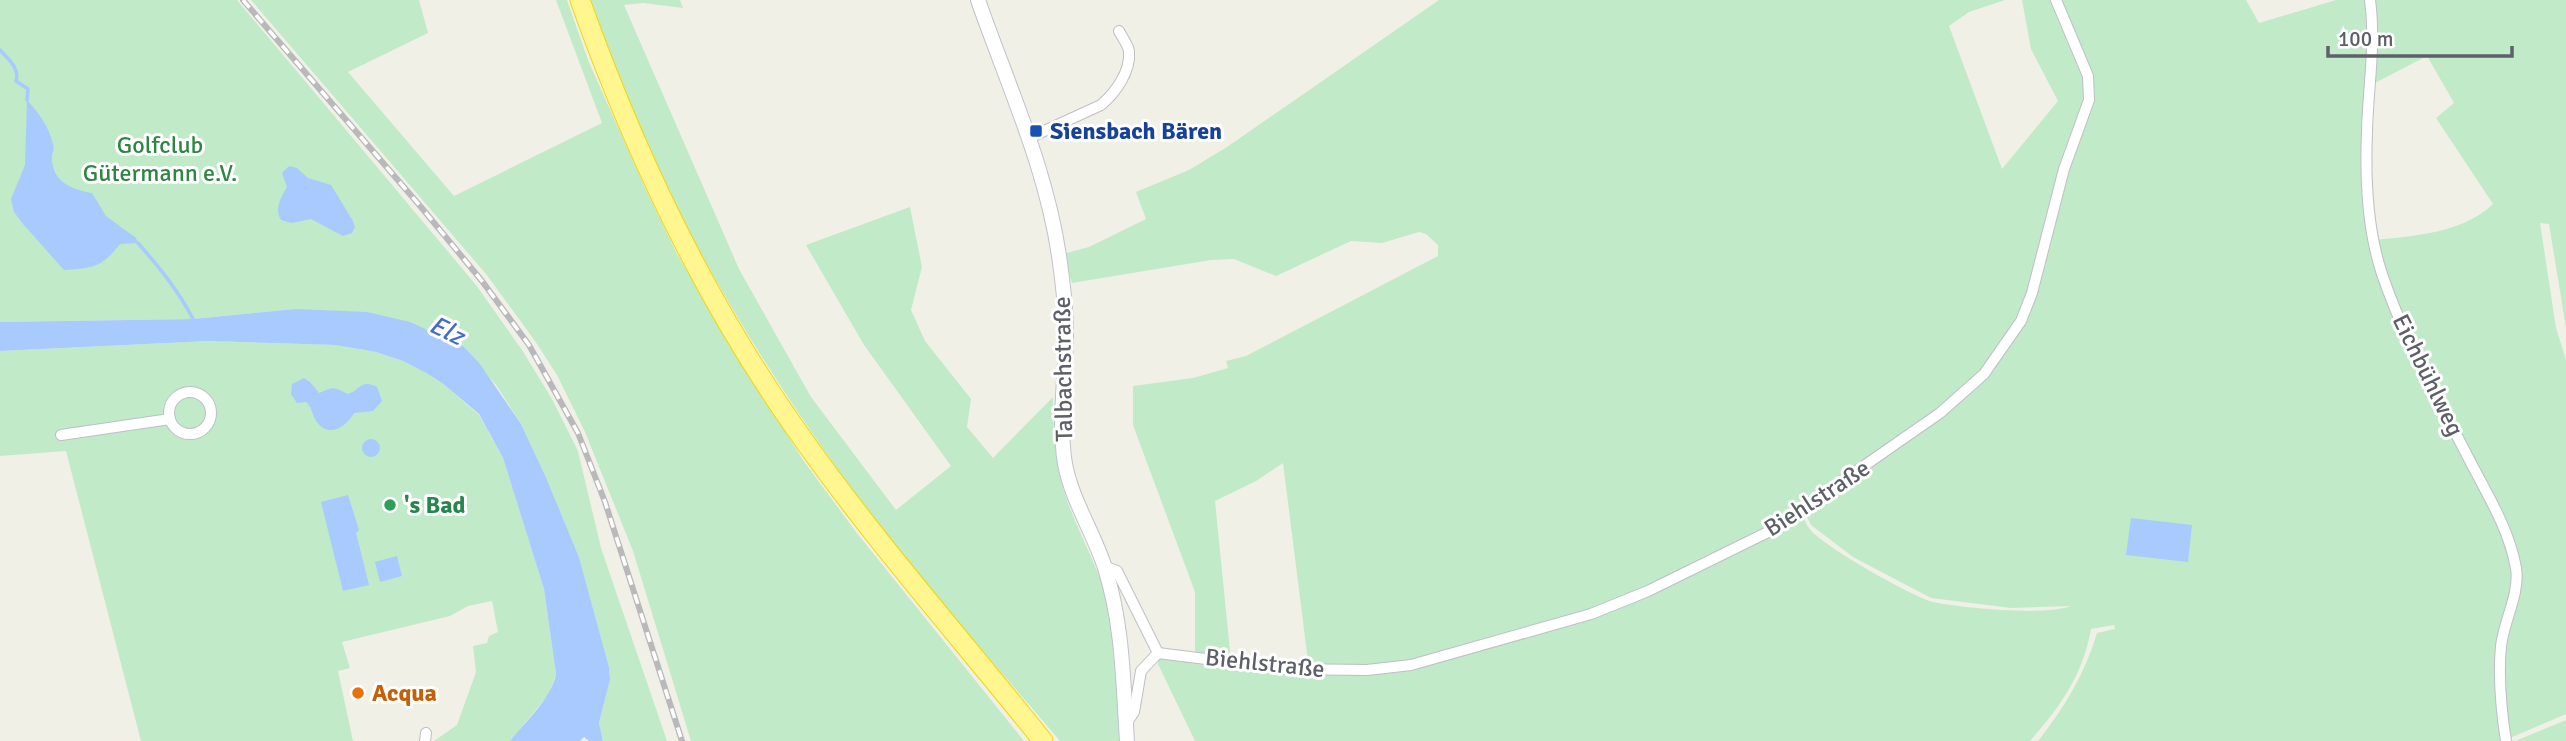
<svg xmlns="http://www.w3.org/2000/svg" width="2566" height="741" font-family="Signika,sans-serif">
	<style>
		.green { fill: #c1eac8; fill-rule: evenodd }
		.water { fill: #a8caff }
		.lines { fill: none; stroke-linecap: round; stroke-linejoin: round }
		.stream { stroke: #a8caff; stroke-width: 3.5 }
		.street-casing { stroke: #bebfc6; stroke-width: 12 }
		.secondary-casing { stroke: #c0c2ca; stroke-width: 16 }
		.highway-casing { stroke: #f7d400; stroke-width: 21 }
		.street { stroke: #fff; stroke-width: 10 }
		.secondary { stroke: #fff; stroke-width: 14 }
		.highway { stroke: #fff68f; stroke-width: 19 }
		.rail-casing { stroke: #b9b9bb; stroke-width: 6 }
		.rail { stroke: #fff; stroke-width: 3.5; stroke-dasharray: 10; stroke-linecap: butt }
		.transit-dot { fill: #1a4fb4; stroke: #fff; stroke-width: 2.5 }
		.leisure-dot { fill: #2e9e5b; stroke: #fff; stroke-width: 2.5 }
		.food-dot { fill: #e8710a; stroke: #fff; stroke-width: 2.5 }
		.labels { text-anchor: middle; stroke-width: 6; stroke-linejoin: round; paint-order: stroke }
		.transit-label { font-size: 24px; font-weight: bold; fill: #164399; stroke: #fff; text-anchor: start }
		.park-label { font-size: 24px; fill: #2f8542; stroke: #fff }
		.street-label { font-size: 24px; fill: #5d6068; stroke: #fff }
		.leisure-label { font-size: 24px; font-weight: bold; fill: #27864d; stroke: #fff; text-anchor: start }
		.food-label { font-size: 24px; font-weight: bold; fill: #c56008; stroke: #fff; text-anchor: start }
		.water-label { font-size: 26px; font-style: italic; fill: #406ccd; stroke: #fff }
	</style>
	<rect width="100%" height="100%" fill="#f1f0e6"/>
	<!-- green -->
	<g class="green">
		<polygon points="0,0 237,0 476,285 522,350 552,399 578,451 601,548 667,741 603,741 599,723 610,680 609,667 579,557 545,475 521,424 496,385 463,346 295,309 193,319 0,322"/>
		<polygon points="251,0 419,0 428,33 348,72 454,196 602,123 556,0 567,0 588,60 645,188 677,254 721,329 803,460 856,532 1024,741 691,741 633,551 585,432 557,375 535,341 486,274"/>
		<path d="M591 0H680L683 8 643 3 624 5 739 269 811 397 896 510 951 466 864 345 806 245 910 207 922 267 911 310 925 341 971 399 967 427 993 458 1053 397C1053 434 1055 468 1068 503 1083 544 1108 584 1114 628 1120 665 1117 704 1119 741H1060C990 658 915 576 851 488 767 372 689 247 634 114 618 77 604 38 591 0Z"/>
		<path d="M1439 0H2005L1969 12 1949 26 2002 169 2058 101 2031 49 2022 0H2246L2259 23 2336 0H2566V328L2549 224 2540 223 2556 328 2566 360V714L2503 741H2038C2064 708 2085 674 2097 633L2115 629 2114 625 2091 629C2083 675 2060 707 2030 741H1195L1158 664V659L1165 657 1195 661V592L1133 425V386L1193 378 1228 368 1226 361 1246 356 1438 256V245L1426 234 1419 232 1382 243 1351 241 1276 276 1234 259 1211 260 1072 283 1063 254 1089 247 1146 219 1136 192 1189 170 1227 147ZM2427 56 2454 103 2436 118 2493 204C2463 233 2414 236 2374 240L2367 131 2371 85ZM2027 292 2037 294 2026 323 1989 376 1804 511 1811 525 1853 557 1931 598 2011 608 2071 606C2046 616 1961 608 1933 602 1913 597 1820 545 1809 528 1805 523 1803 515 1800 509 1859 466 1930 423 1980 371 2001 349 2016 320 2027 292ZM1283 463 1309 669 1231 661 1215 501 1256 481Z"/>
		<polygon points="209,341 335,345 376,352 403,361 428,374 442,383 479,415 503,458 544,589 556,674 549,694 510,741 434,741 457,725 476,672 473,646 487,643 489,636 498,632 492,601 468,606 450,616 342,642 350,668 338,671 353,741 141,741 66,451 0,456 0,351"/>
		<polygon points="2566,720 2566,741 2515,741"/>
	</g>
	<!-- water -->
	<g class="water">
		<path d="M27 100C39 113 49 127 53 144 55 150 51 154 52 160 53 183 74 190 92 193L106 216 136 238 138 243 120 244C101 268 93 268 64 270L23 224 14 212 11 199 25 165Z"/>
		<path d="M289 166 297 168 308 178 331 185 353 221 355 227 352 233 343 236 311 219 292 223 281 220C274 208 281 198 287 187L282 173Z"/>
		<path d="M295 309 367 312 410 322 463 346 480 364 521 424 545 475 579 557 609 667 610 680 599 723 603 741H589L584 737 580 741H510C526 721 551 699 556 674L544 589 503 458 479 414 442 383 428 374 403 361 376 352 335 345 209 341 0 351V322L193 319Z"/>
		<path d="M304 378 310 382 319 393C335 386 333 387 348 394 362 389 360 379 377 387L382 401 373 411 354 413C347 426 329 439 317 422 312 416 313 408 306 402L297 403 291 394 292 384Z"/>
		<circle cx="371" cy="448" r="9"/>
		<polygon points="348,495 359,530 356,533 369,585 343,591 321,502"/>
		<polygon points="2131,518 2192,525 2188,562 2126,555"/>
		<polygon points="397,556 402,576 380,582 375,562"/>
	</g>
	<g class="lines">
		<!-- stream -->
		<g class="stream">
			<path d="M0 50C8 59 20 68 16 81L28 89 27 100"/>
			<path d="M138 243C159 267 178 290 193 319"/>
		</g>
		<defs>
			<g id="street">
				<path d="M2370 0C2376 45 2368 87 2367 132 2365 179 2367 229 2382 274 2404 339 2439 401 2470 461 2488 496 2509 529 2516 568 2520 594 2504 620 2501 646 2498 678 2501 709 2506 741"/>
				<path d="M1029 138 1101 105C1115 93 1131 72 1129 51 1128 45 1122 37 1119 31"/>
				<circle cx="190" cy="413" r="21"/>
				<polyline points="61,435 170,419"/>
				<polyline points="1104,566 1117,571 1158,653 1141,671 1134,712 1126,724"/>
				<polyline points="1158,653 1286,669 1367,670 1411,665 1591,614 1648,591 1772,530 1804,511 1825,493 1940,413 1984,374 2021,321 2032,293 2064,169 2089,100 2088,76 2056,0"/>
				<polyline points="425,741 426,733"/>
			</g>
			<path id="secondary" d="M978 0C1008 86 1048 171 1060 263 1063 285 1066 309 1066 332 1066 376 1058 420 1065 464 1072 501 1094 533 1105 568 1123 625 1123 682 1127 741"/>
			<path id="highway" d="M580 0C633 149 702 295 793 425 870 536 959 636 1043 741"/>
		</defs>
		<!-- street casing -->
		<use href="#street" class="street-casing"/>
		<!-- secondary casing -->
		<use href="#secondary" class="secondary-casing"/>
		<!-- highway casing -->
		<use href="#highway" class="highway-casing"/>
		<!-- street -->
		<use href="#street" class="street"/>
		<!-- secondary -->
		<use href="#secondary" class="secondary"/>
		<!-- highway -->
		<use href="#highway" class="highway"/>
		<defs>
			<polyline id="rail" points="243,0 421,207 482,281 529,345 578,433 605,502 682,741"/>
		</defs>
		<!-- rail casing -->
		<use href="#rail" class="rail-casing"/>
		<!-- rail -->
		<use href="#rail" class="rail"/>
	</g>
	<!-- markers -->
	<rect class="transit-dot" x="1029" y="124" width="14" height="14" rx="3.5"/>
	<circle class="leisure-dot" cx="390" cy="505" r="7"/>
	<circle class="food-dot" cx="358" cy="693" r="7"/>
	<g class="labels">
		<!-- transit labels -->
		<g class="transit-label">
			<text x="1050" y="139">Siensbach Bären</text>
		</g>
		<!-- park labels -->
		<g class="park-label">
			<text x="160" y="153">Golfclub<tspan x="160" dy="28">Gütermann e.V.</tspan></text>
		</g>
		<!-- street labels -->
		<g class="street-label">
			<text transform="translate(1063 369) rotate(-91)" y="8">Talbachstraße</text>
			<text transform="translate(2428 375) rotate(64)" y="8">Eichbühlweg</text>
			<text transform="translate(1817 498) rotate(-33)" y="8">Biehlstraße</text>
			<text transform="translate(1265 663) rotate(6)" y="8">Biehlstraße</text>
		</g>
		<!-- leisure labels -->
		<g class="leisure-label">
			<text x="404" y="513">'s Bad</text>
		</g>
		<!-- food labels -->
		<g class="food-label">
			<text x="372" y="701">Acqua</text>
		</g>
		<!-- water labels -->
		<g class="water-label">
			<text transform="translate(447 330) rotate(26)" y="9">Elz</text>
		</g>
	</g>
	<!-- scale -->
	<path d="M2328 46v10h184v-10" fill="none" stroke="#5d6068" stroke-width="3.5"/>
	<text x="2338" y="46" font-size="21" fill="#5d6068" stroke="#ffffff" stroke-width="5" paint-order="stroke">100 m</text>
</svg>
